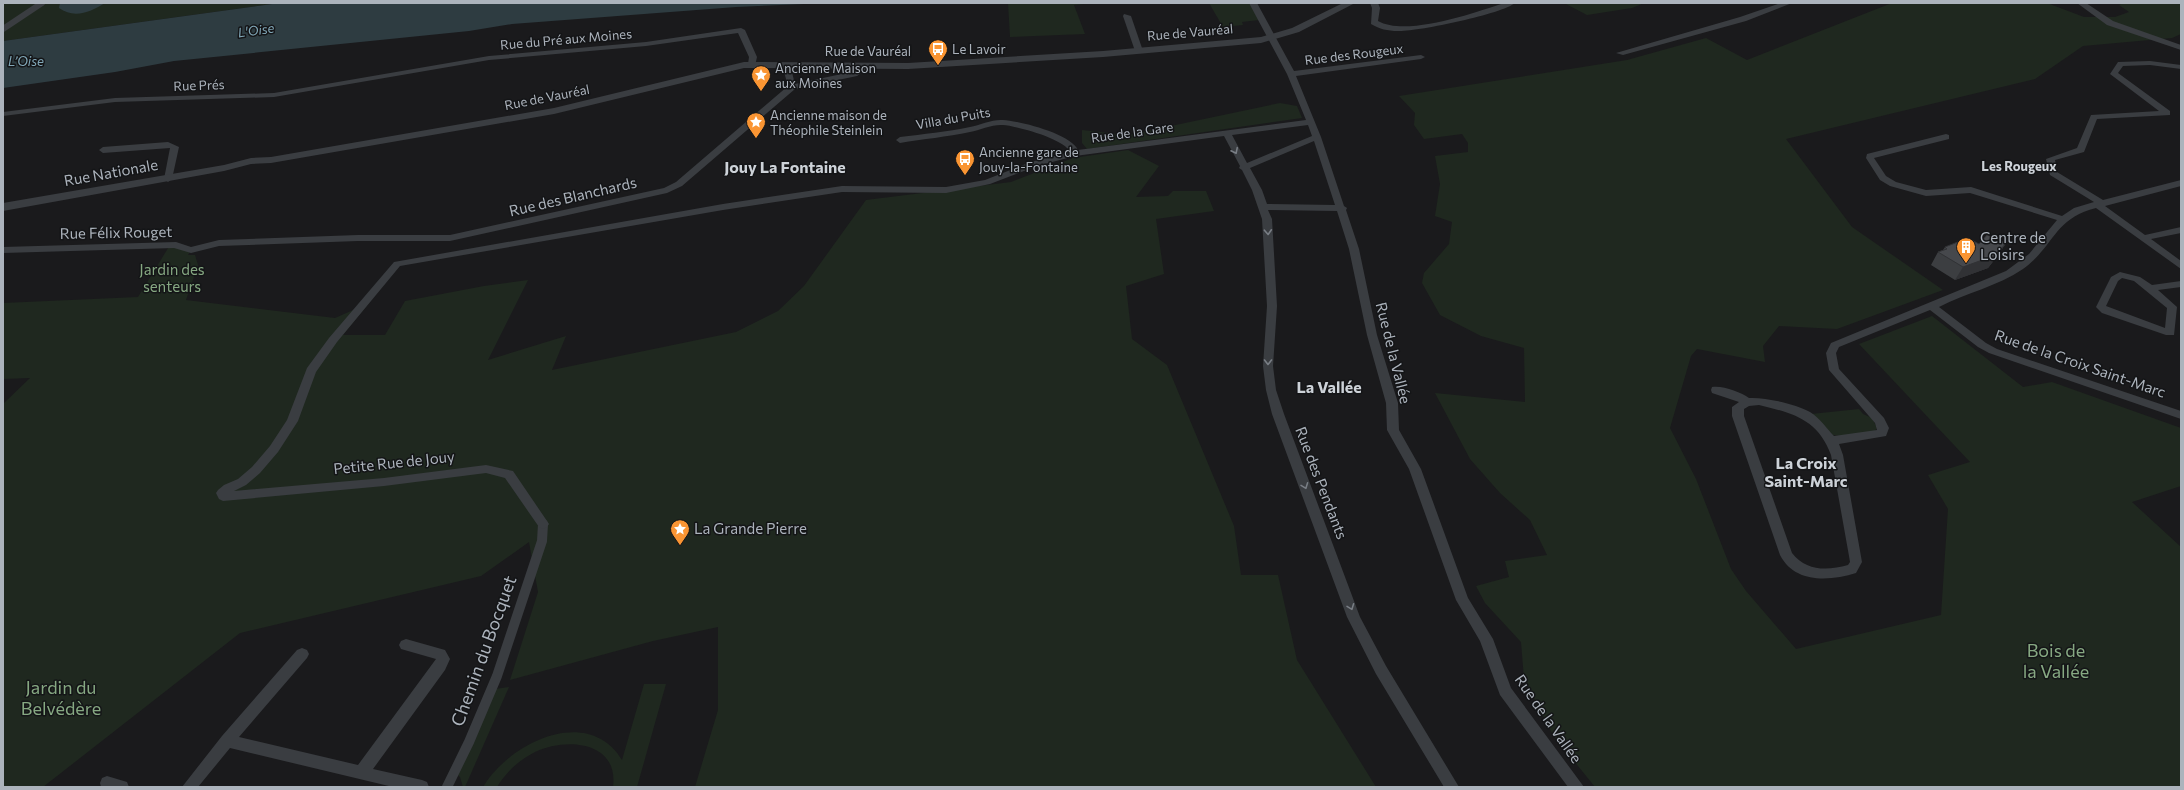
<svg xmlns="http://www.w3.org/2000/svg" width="2184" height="790" font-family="Commissioner,sans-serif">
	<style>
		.green { fill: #1f281f }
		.water { fill: #2e3c41 }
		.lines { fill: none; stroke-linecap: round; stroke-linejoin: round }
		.pedestrian-far1 { stroke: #3a3d41; stroke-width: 6 }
		.pedestrian { stroke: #3a3d41; stroke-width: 10 }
		.minor { fill: #3a3d41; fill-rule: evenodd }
		.tertiary { fill: #3a3d41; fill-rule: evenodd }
		.wall { fill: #3c3e41 }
		.shaded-wall { fill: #313235 }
		.building { fill: #46484c; stroke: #313235 }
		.oneway { stroke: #797e85 }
		.labels { text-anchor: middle; stroke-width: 3; stroke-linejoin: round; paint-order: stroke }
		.far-water-label { font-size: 13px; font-style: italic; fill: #82a8b8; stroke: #141517 }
		.far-street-label { font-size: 13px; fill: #acb3bc; stroke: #141517 }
		.far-poi-label { font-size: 13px; fill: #acb3bc; stroke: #141517; text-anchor: start }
		.far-neighbourhood-label { font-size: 13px; font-weight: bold; fill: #cdd2d8; stroke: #141517 }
		.street-label { font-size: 15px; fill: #acb3bc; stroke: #141517 }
		.poi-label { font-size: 15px; fill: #acb3bc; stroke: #141517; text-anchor: start }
		.park-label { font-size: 15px; fill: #86a882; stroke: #141517 }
		.far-district-label { font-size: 16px; font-weight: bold; fill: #cdd2d8; stroke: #141517 }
		.neighbourhood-label { font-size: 16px; font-weight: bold; fill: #cdd2d8; stroke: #141517 }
		.near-street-label { font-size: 18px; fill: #acb3bc; stroke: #141517 }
		.near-park-label { font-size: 18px; fill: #86a882; stroke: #141517 }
	</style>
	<rect width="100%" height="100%" fill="#1a1a1c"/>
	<!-- green -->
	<g class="green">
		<polygon points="3,3 279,3 3,41"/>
		<polygon points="1008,3 1094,3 1074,5 1085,34 1010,37"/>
		<polygon points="1209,3 1250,3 1259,20 1242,22 1243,25 1223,27"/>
		<polygon points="1564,3 1644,3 1632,8 1587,15"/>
		<polygon points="1892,3 2047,3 2084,17 2115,17 2129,12 2119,5 2123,3 2181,3 2181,34 2172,38 2083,46 2035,79 1786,139 1852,227 1943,290 1837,329 1779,326 1763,346 1765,362 1697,349 1691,356 1670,428 1696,479 1731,569 1746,591 1796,649 1941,615 1948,509 1928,475 1970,462 1859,344 1932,316 2023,387 2052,382 2181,428 2181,486 2132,502 2181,547 2181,787 1595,787 1553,735 1524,679 1521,642 1485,603 1476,586 1509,577 1505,561 1547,555 1530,520 1500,493 1470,459 1435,393 1525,402 1524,348 1481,336 1440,315 1422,283 1424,273 1449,244 1452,222 1435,216 1440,184 1435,156 1468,152 1468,143 1462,134 1424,139 1414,125 1415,113 1399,96 1627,60 1706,38 1747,60"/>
		<polygon points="1280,103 1297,106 1302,118 1087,149 1082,143 1082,130 1128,135"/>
		<polygon points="1128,150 1159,166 1136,197 1168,196 1173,191 1206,191 1214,211 1156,219 1164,274 1126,286 1132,339 1167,365 1234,526 1241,575 1278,575 1297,660 1376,787 695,787 718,710 718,627 653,641 510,680 538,592 529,542 481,576 240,633 43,787 3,787 3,404 30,378 3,379 3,303 138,297 170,245 191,250 188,255 195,255 198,265 186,300 335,318 369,303 343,335 385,335 405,301 484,286 528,280 488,360 566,336 552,370 736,332 778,311 804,286 866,200 1011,182 1073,158"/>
		<polygon points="1859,409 1863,414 1872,418 1877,428 1874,432 1840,436 1833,435 1811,414"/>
		<path d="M644 684H666L637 787H613C619 741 566 737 535 752 519 760 506 772 497 787H483C509 743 588 704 622 760Z"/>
		<polygon points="509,687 465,787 463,787 460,777 456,773 495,689"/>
	</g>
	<!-- water -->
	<g class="water">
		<path d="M60 3H105C91 12 74 19 59 8Z"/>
		<polygon points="279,3 828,3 736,7 644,14 512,24 469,31 174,61 115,72 3,88 3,41"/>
	</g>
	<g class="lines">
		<!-- pedestrian-far1 -->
		<polyline class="pedestrian-far1" points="3,29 42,3"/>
		<!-- pedestrian -->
		<polyline class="pedestrian" points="447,787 469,742 497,676 542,541 543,524"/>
		<!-- minor -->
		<g class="minor">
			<path d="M1249 3H1257L1294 71 1421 55 1425 57 1421 59 1296 76 1321 137 1344 206 1347 208 1346 210 1359 249 1377 335 1398 403 1399 430 1421 469 1468 598 1493 639 1511 688 1584 787H1568L1500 695 1480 641 1456 600 1409 469 1387 430 1386 403 1367 335 1349 249 1337 211 1268 210 1272 219 1277 306 1273 366 1276 390 1284 414 1360 617 1386 666 1459 787H1444L1376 674 1347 617 1272 414 1266 390 1263 366 1267 306 1262 219 1252 190 1242 170 1239 168 1240 166 1224 136 1075 156 1037 166 990 184 946 193 842 192 723 210 400 266 337 342 316 372 298 421 278 452 260 473 246 485 234 491 384 478 486 465 513 471 547 521 549 524 547 527 543 529 539 527 505 478 486 473 384 486 223 501 219 499 216 493 218 490 224 485 238 479 252 467 270 446 287 420 307 368 329 338 394 262 723 204 842 186 946 187 985 180 1031 162 1070 152C1065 139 1017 126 1003 125 993 124 980 130 970 132 947 137 923 139 900 143L896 140 900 137C923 134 947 132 970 127 980 125 993 119 1003 120 1020 121 1071 134 1078 150L1306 120 1287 74ZM1308 125 1312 136 1247 163 1232 135ZM1314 141 1335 205 1267 204 1262 190 1250 168Z"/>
			<path d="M1370 3H1378L1380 8 1378 21C1406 37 1474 13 1504 3H1515C1502 14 1416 32 1398 31 1387 31 1380 29 1371 24L1372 8Z"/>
			<polygon points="1781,3 1792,3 1746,21 1623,55 1616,53 1740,17"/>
			<polygon points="2077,3 2086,3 2113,21 2181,45 2181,50 2107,25"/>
			<polygon points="1124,14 1131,16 1143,51 1142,53 1135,51 1123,16"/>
			<polygon points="741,28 745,30 757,57 755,66 748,64 749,57 738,33 646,46 489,60 274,97 115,102 3,116 3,112 115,98 274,93 489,56 646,42"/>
			<path d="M2150 61 2181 65V69L2150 65 2123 66 2118 73 2170 111V115L2097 119 2084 152 2055 160 2057 172 2103 200 2181 180V186L2105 206 2145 235 2181 227V233L2151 239 2181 261V269L2096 208C2053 219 2055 246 2023 269 1998 286 1966 293 1939 307L1986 343 1997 349 2181 411V419L1989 353 1978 347 1930 310 1925 312 1839 347 1836 353 1839 369 1884 418 1889 428 1886 436 1839 444 1843 455 1862 562 1856 573C1830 581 1795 584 1780 555L1732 416V407L1739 402 1712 393 1711 390 1712 387C1722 385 1741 392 1749 398 1765 397 1796 404 1810 412 1819 417 1827 429 1834 436L1877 430 1875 423 1829 370 1826 353 1831 343 2006 271 2029 254 2057 220 1970 193 1926 196 1890 186 1880 180 1866 158 1867 154 1946 134 1949 135V139L1874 158 1886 176 1896 182 1926 190 1971 187 2062 216 2074 208 2094 202 2050 175 2046 159 2077 148 2091 115 2159 111 2110 74 2118 62ZM1759 405C1792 413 1818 419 1831 455L1849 556 1850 562 1848 565C1827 571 1806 571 1792 553L1744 416V409L1749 406Z"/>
			<polygon points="783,63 790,65 795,84 851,72 866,64 870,66 857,76 795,89 682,186 667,193 450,241 358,241 219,246 191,253 174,248 3,253 3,247 176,242 191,247 219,240 358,235 450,235 664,188 676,182 788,86 782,65"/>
			<polygon points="168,142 179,147 172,179 168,182 164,179 170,148 103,153 99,150 103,147"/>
			<path d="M2120 272 2140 277 2152 285 2181 281V287L2158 290 2177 307 2174 335H2166L2102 313 2096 307 2111 277ZM2122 278 2134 281 2167 308 2165 328 2106 306 2118 281Z"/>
			<polygon points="406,639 445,650 450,659 445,670 373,769 422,780 427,782 429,787 393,787 230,748 198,787 182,787 222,736 297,650 302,648 307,650 309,654 307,658 239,737 358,765 436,659 401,649 399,645 401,641"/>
			<polygon points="107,776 127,782 129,787 101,787 100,783 102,778"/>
		</g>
		<!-- tertiary -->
		<polygon class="tertiary" points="1343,3 1355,3 1299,32 1261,43 1103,57 908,69 744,68 554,114 271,163 251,164 224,171 3,211 3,203 224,165 251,158 271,157 554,108 744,62 908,63 1103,51 1261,37 1292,28"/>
	</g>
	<!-- wall -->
	<polygon class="wall" points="2006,243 1998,255 1988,268 1955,280 1931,265 1938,252 1943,250 1945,247 1979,244"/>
	<!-- shaded-wall -->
	<polygon class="shaded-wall" points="2006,243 1998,255 1988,268 1955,280 1963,267"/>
	<!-- building -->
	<polygon class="building" points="1987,235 2006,243 1996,255 1963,267 1938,252 1947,249 1945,247 1968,238 1979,244"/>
	<!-- one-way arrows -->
	<defs><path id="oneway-chevron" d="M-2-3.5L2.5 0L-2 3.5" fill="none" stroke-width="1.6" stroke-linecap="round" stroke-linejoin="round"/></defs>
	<g class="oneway">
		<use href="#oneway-chevron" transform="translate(1235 151) rotate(64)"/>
		<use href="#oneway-chevron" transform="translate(1268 232) rotate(87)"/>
		<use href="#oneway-chevron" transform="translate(1268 362) rotate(90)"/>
		<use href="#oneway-chevron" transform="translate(1305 486) rotate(69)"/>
		<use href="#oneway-chevron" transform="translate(1351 607) rotate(69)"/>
	</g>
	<!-- icons -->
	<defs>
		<symbol id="bus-pin" viewBox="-11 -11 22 30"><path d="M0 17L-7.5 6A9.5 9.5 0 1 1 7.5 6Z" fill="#fa9533" stroke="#141517"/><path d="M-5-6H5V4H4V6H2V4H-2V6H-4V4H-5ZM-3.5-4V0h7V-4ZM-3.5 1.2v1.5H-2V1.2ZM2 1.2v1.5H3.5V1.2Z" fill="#fff"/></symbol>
		<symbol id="sight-pin" viewBox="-11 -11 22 30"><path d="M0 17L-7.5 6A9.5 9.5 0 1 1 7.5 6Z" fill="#fa9533" stroke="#141517"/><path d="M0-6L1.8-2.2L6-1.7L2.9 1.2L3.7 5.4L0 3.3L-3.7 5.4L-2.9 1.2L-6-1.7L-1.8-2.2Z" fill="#fff"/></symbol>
		<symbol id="building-pin" viewBox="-11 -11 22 30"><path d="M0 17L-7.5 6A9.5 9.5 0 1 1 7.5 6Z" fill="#fa9533" stroke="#141517"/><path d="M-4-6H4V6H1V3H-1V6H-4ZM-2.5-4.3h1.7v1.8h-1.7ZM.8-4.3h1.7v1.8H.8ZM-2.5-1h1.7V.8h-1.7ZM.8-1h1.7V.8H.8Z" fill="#fff"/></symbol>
	</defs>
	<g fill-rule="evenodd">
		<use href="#bus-pin" x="927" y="38" width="22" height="30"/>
		<use href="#sight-pin" x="750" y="64" width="22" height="30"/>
		<use href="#sight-pin" x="745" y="111" width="22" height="30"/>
		<use href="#bus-pin" x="954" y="148" width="22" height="30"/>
		<use href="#building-pin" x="1955" y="236" width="22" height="30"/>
		<use href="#sight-pin" x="669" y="518" width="22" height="30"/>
	</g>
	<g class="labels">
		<!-- far-water labels -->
		<g class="far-water-label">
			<text transform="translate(256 30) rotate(-8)" y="5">L'Oise</text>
			<text x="26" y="66">L’Oise</text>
		</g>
		<!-- far-street labels -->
		<g class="far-street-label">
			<text transform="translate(1190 32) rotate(-5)" y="5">Rue de Vauréal</text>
			<text transform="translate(566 39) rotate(-5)" y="5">Rue du Pré aux Moines</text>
			<text x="868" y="56">Rue de Vauréal</text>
			<text transform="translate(1354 54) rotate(-7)" y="5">Rue des Rougeux</text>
			<text transform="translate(199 85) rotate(-2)" y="5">Rue Prés</text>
			<text transform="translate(547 97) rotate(-11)" y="5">Rue de Vauréal</text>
			<text transform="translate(953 118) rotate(-10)" y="5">Villa du Puits</text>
			<text transform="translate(1132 132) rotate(-8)" y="5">Rue de la Gare</text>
		</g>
		<!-- far-poi labels -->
		<g class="far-poi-label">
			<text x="952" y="54">Le Lavoir</text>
			<text x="775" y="73">Ancienne Maison<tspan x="775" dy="15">aux Moines</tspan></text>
			<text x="770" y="120">Ancienne maison de<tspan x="770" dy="15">Théophile Steinlein</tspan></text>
			<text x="979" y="157">Ancienne gare de<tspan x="979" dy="15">Jouy-la-Fontaine</tspan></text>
		</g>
		<!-- far-neighbourhood labels -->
		<g class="far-neighbourhood-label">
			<text x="2019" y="171">Les Rougeux</text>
		</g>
		<!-- street labels -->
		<g class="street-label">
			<text transform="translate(111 173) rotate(-10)" y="5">Rue Nationale</text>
			<text transform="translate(573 197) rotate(-13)" y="5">Rue des Blanchards</text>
			<text transform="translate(116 233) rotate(-1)" y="5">Rue Félix Rouget</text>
			<text transform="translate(1393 353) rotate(76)" y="5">Rue de la Vallée</text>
			<text transform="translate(2080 364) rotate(19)" y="5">Rue de la Croix Saint-Marc</text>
			<text transform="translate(394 463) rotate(-6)" y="5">Petite Rue de Jouy</text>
			<text transform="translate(1321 483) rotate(69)" y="5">Rue des Pendants</text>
			<text transform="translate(1548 719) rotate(55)" y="5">Rue de la Vallée</text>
		</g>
		<!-- poi labels -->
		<g class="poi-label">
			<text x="1980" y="243">Centre de<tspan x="1980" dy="17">Loisirs</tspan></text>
			<text x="694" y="534">La Grande Pierre</text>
		</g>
		<!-- park labels -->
		<g class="park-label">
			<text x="172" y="275">Jardin des<tspan x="172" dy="17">senteurs</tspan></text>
		</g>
		<!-- far-district labels -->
		<g class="far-district-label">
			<text x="785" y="173">Jouy La Fontaine</text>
		</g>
		<!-- neighbourhood labels -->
		<g class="neighbourhood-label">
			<text x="1329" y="393">La Vallée</text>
			<text x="1806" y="469">La Croix<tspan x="1806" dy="18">Saint-Marc</tspan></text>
		</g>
		<!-- near-street labels -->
		<g class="near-street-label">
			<text transform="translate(484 651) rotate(-70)" y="6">Chemin du Bocquet</text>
		</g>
		<!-- near-park labels -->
		<g class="near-park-label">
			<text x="2056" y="657">Bois de<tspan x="2056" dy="21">la Vallée</tspan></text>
			<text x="61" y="694">Jardin du<tspan x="61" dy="21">Belvédère</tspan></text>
		</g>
	</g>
	<!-- border -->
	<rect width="2184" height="790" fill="none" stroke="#acb3bc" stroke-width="8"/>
</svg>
